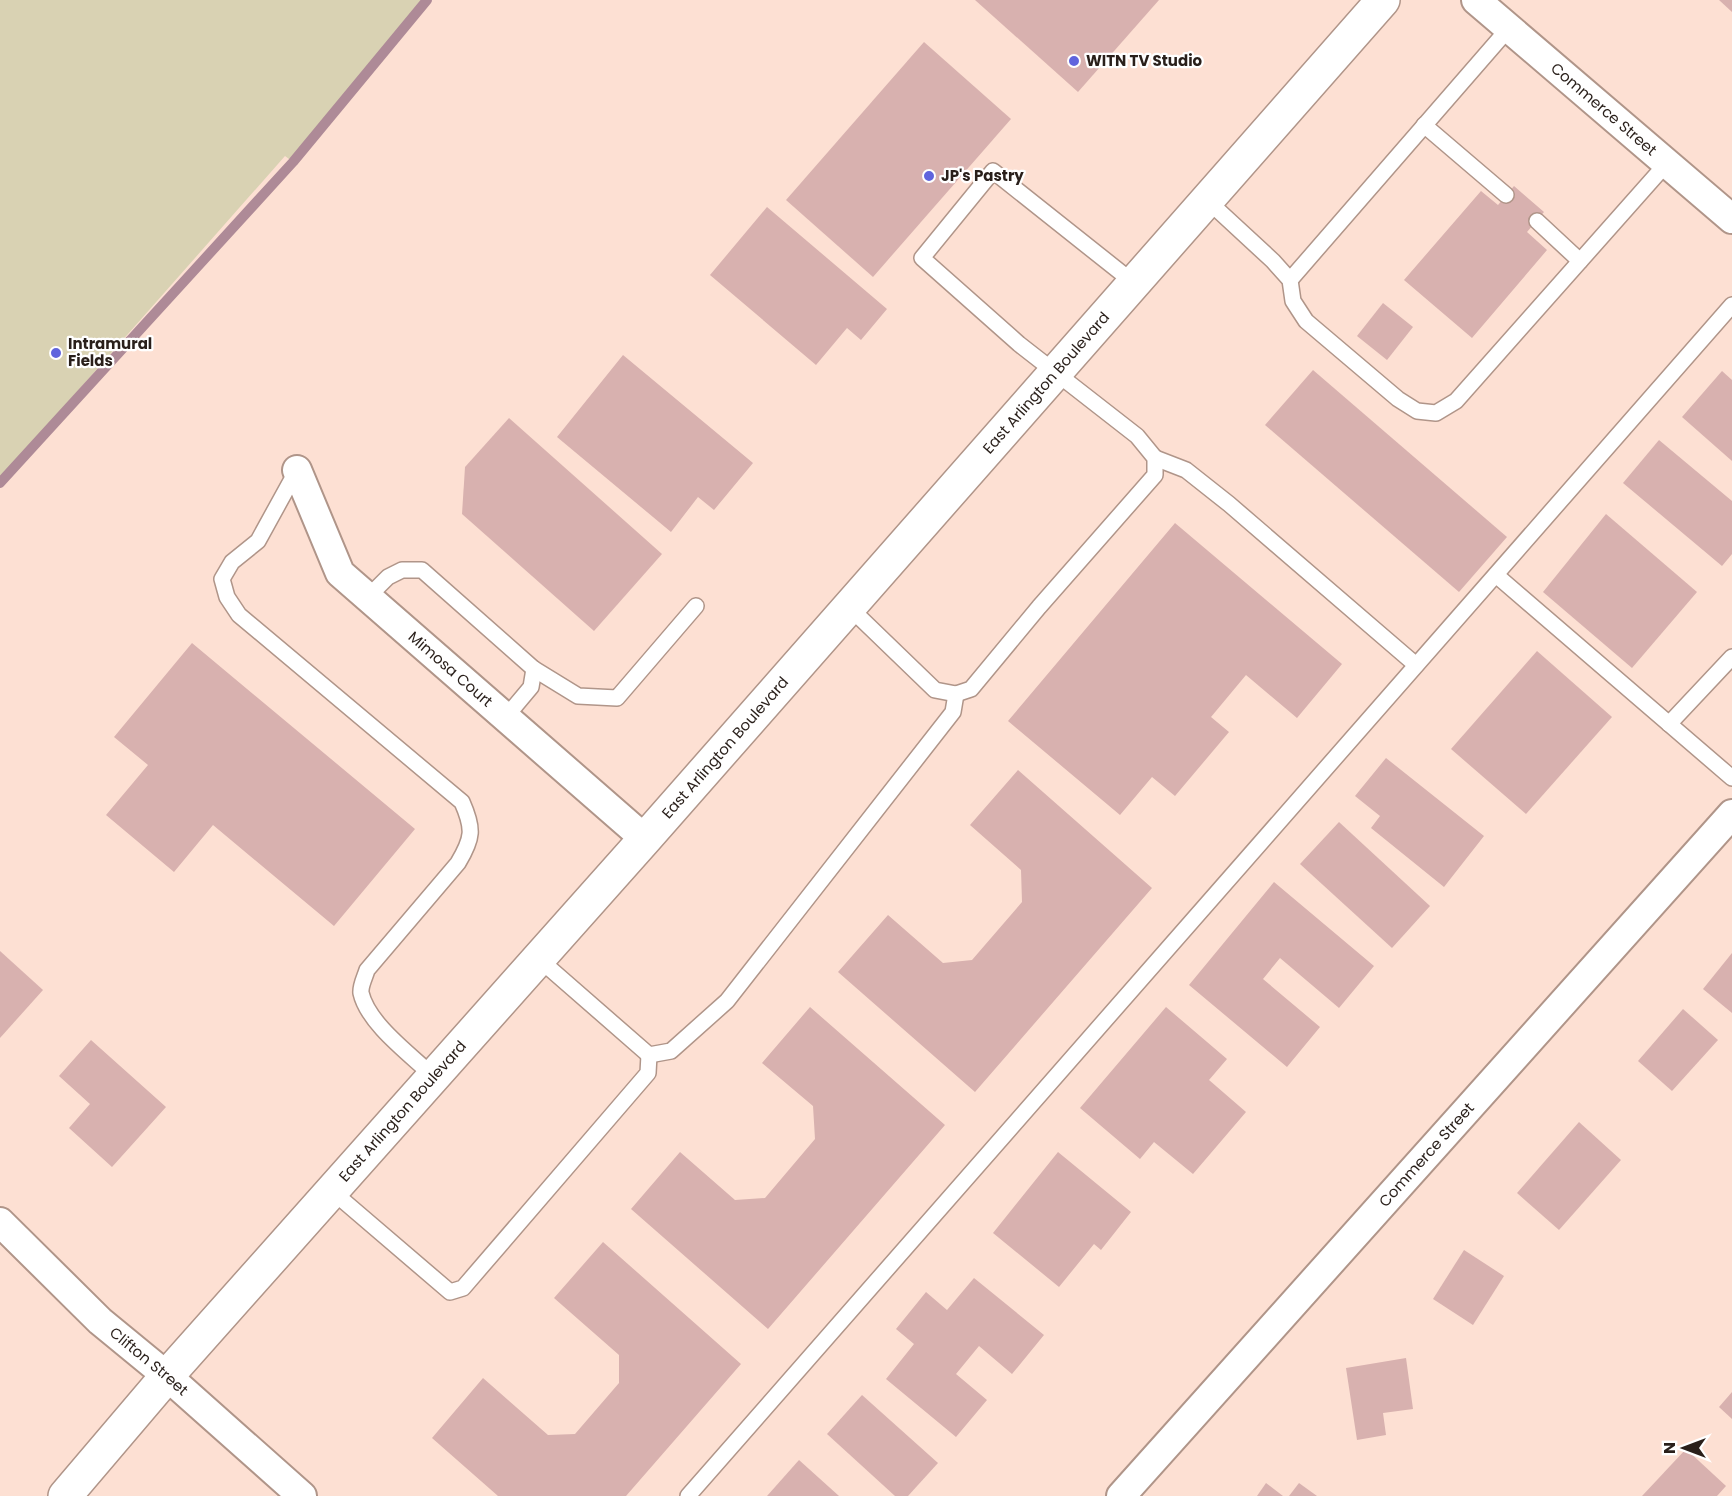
<svg xmlns="http://www.w3.org/2000/svg" width="1732" height="1496" font-family="Poppins,sans-serif">
	<style>
		.green { fill: #d9d2b3 }
		.lines { fill: none; stroke-linecap: round; stroke-linejoin: round }
		.stream { stroke: #ae8a97; stroke-width: 10 }
		.building { fill: #d8b1af }
		.lane-casing { stroke: #b09589; stroke-width: 18 }
		.street-casing { stroke: #b09589; stroke-width: 32 }
		.secondary-casing { stroke: #b09589; stroke-width: 36 }
		.lane { stroke: #fff; stroke-width: 15 }
		.street { stroke: #fff; stroke-width: 28 }
		.secondary { stroke: #fff; stroke-width: 33 }
		.poi-dot { fill: #6064dd; stroke: #fff; stroke-width: 2 }
		.labels { text-anchor: middle; stroke-width: 4.5; stroke-linejoin: round; paint-order: stroke }
		.poi-label { font-size: 15px; font-weight: bold; fill: #291f1a; stroke: #fff; text-anchor: start }
		.street-label { font-size: 15px; fill: #291f1a; stroke: #fff }
	</style>
	<rect width="100%" height="100%" fill="#fde0d3"/>
	<!-- green -->
	<polygon class="green" points="0,0 427,0 293,162 285,156 0,479"/>
	<g class="lines">
		<!-- stream -->
		<polyline class="stream" points="0,483 293,162 427,0"/>
	</g>
	<!-- building -->
	<g class="building">
		<polygon points="975,0 1159,0 1078,92"/>
		<polygon points="1719,0 1732,0 1732,12"/>
		<polygon points="924,42 1011,119 873,277 786,200"/>
		<polygon points="1514,186 1544,212 1527,232 1547,250 1472,338 1404,280 1481,191 1498,205"/>
		<polygon points="767,207 887,309 861,340 847,328 816,365 710,275"/>
		<polygon points="1383,303 1413,327 1387,360 1357,336"/>
		<polygon points="623,355 753,463 714,510 698,497 671,532 557,437"/>
		<polygon points="1313,370 1507,537 1459,592 1265,425"/>
		<polygon points="1722,371 1732,380 1732,461 1682,417"/>
		<polygon points="509,418 662,554 594,631 462,514 465,467"/>
		<polygon points="1659,440 1732,501 1732,554 1722,566 1623,483"/>
		<polygon points="1606,514 1697,592 1632,668 1543,592"/>
		<polygon points="1175,523 1342,664 1297,718 1246,675 1211,717 1229,732 1175,796 1152,777 1120,815 1008,721"/>
		<polygon points="192,643 415,829 334,926 213,825 174,872 106,815 148,765 114,737"/>
		<polygon points="1537,651 1612,717 1526,814 1451,749"/>
		<polygon points="1386,758 1484,836 1444,887 1371,828 1380,816 1355,796"/>
		<polygon points="1018,770 1152,888 975,1092 838,972 888,915 943,963 972,960 1022,902 1021,870 970,825"/>
		<polygon points="1339,822 1430,906 1392,948 1300,864"/>
		<polygon points="1274,882 1374,966 1339,1008 1280,958 1263,979 1320,1027 1287,1067 1189,985"/>
		<polygon points="0,951 43,990 0,1038"/>
		<polygon points="1732,953 1732,1013 1703,989"/>
		<polygon points="810,1007 945,1125 768,1329 631,1209 680,1152 735,1200 765,1198 815,1139 813,1106 762,1063"/>
		<polygon points="1166,1007 1227,1059 1209,1080 1246,1112 1193,1174 1154,1142 1140,1159 1080,1108"/>
		<polygon points="1683,1009 1718,1040 1672,1091 1638,1061"/>
		<polygon points="91,1040 166,1107 112,1167 69,1128 90,1104 59,1076"/>
		<polygon points="1579,1122 1621,1160 1559,1230 1517,1193"/>
		<polygon points="1058,1152 1131,1212 1101,1250 1094,1244 1059,1287 993,1233"/>
		<polygon points="603,1242 741,1364 626,1496 498,1496 432,1438 483,1378 548,1435 575,1434 619,1383 619,1355 554,1298"/>
		<polygon points="1464,1250 1504,1276 1473,1325 1433,1299"/>
		<polygon points="974,1278 1044,1335 1012,1374 979,1346 956,1374 987,1400 956,1437 886,1379 914,1344 896,1329 926,1292 947,1310"/>
		<polygon points="1406,1358 1413,1409 1383,1413 1386,1435 1357,1440 1346,1368"/>
		<polygon points="1732,1392 1732,1419 1719,1407"/>
		<polygon points="862,1395 938,1463 908,1496 895,1496 827,1434"/>
		<polygon points="1686,1449 1726,1486 1717,1496 1642,1496"/>
		<polygon points="799,1460 839,1496 767,1496"/>
		<polygon points="1266,1483 1283,1496 1257,1496"/>
		<polygon points="1299,1483 1317,1496 1289,1496"/>
	</g>
	<g class="lines">
		<defs>
			<g id="lane">
				<polyline points="1424,125 1506,195"/>
				<polyline points="1207,200 1273,261 1290,280 1293,301 1306,321 1398,399 1417,411 1436,413 1456,401 1667,163"/>
				<polyline points="1537,221 1580,261"/>
				<polyline points="1290,280 1509,28"/>
				<polyline points="1155,458 1186,470 1229,504 1416,665"/>
				<path d="M297 470 258 541 232 562 222 579 227 597 239 615 462 802C474 829 473 838 458 863L367 970C365 977 360 986 361 993 368 1024 411 1055 434 1077"/>
				<polyline points="1496,575 1732,778"/>
				<polyline points="368,597 388,577 402,570 422,570 534,669 578,696 617,698 696,606"/>
				<polyline points="849,607 935,690 956,694 971,689 1039,607 1155,475 1155,458 1137,436 1019,344 922,258 993,171 1134,283"/>
				<polyline points="505,718 531,687 534,669"/>
				<polyline points="1669,724 1732,657"/>
				<polyline points="539,959 649,1055 671,1051 727,1001 953,712 956,694"/>
				<polyline points="332,1191 450,1292 463,1288 648,1073 649,1055"/>
				<polyline points="688,1496 1732,305"/>
			</g>
			<g id="street">
				<path id="s1" d="M1476 0 1732 219"/>
				<path id="s2" d="M297 470 340 573 645 839"/>
				<path id="s3" d="M0 1222 100 1321 167 1376 302 1496"/>
				<path id="s4" d="M1121 1496 1732 814"/>
			</g>
			<g id="secondary">
				<path id="s5" d="M65 1496 167 1376 645 839 1383 0"/>
			</g>
		</defs>
		<!-- lane casing -->
		<use href="#lane" class="lane-casing"/>
		<!-- street casing -->
		<use href="#street" class="street-casing"/>
		<!-- secondary casing -->
		<use href="#secondary" class="secondary-casing"/>
		<!-- lane -->
		<use href="#lane" class="lane"/>
		<!-- street -->
		<use href="#street" class="street"/>
		<!-- secondary -->
		<use href="#secondary" class="secondary"/>
	</g>
	<!-- markers -->
	<g class="poi-dot">
		<circle cx="1074" cy="61" r="6"/>
		<circle cx="929" cy="176" r="6"/>
		<circle cx="56" cy="353" r="6"/>
	</g>
	<g class="labels">
		<!-- poi labels -->
		<g class="poi-label">
			<text x="1086" y="66">WITN TV Studio</text>
			<text x="941" y="181">JP's Pastry</text>
			<text x="68" y="349">Intramural<tspan x="68" dy="17">Fields</tspan></text>
		</g>
		<!-- street labels -->
		<g class="street-label">
			<text dy="5" stroke="none"><textPath href="#s1" startOffset="168">Commerce Street</textPath></text>
			<text dy="5" stroke="none"><textPath href="#s5" startOffset="1484">East Arlington Boulevard</textPath></text>
			<text dy="5" stroke="none"><textPath href="#s2" startOffset="258">Mimosa Court</textPath></text>
			<text dy="5" stroke="none"><textPath href="#s5" startOffset="998">East Arlington Boulevard</textPath></text>
			<text dy="5" stroke="none"><textPath href="#s5" startOffset="512">East Arlington Boulevard</textPath></text>
			<text dy="5" stroke="none"><textPath href="#s4" startOffset="458">Commerce Street</textPath></text>
			<text dy="5" stroke="none"><textPath href="#s3" startOffset="204">Clifton Street</textPath></text>
		</g>
	</g>
	<!-- north arrow -->
	<g transform="translate(1684 1448) rotate(270)" stroke="#ffffff" stroke-width="4.5" paint-order="stroke">
	<path d="M0-4.5L10 22L0 15L-10 22Z" fill="#291f1a"/>
	<text y="-9" font-size="16" font-weight="bold" text-anchor="middle" fill="#291f1a">N</text>
	</g>
</svg>
